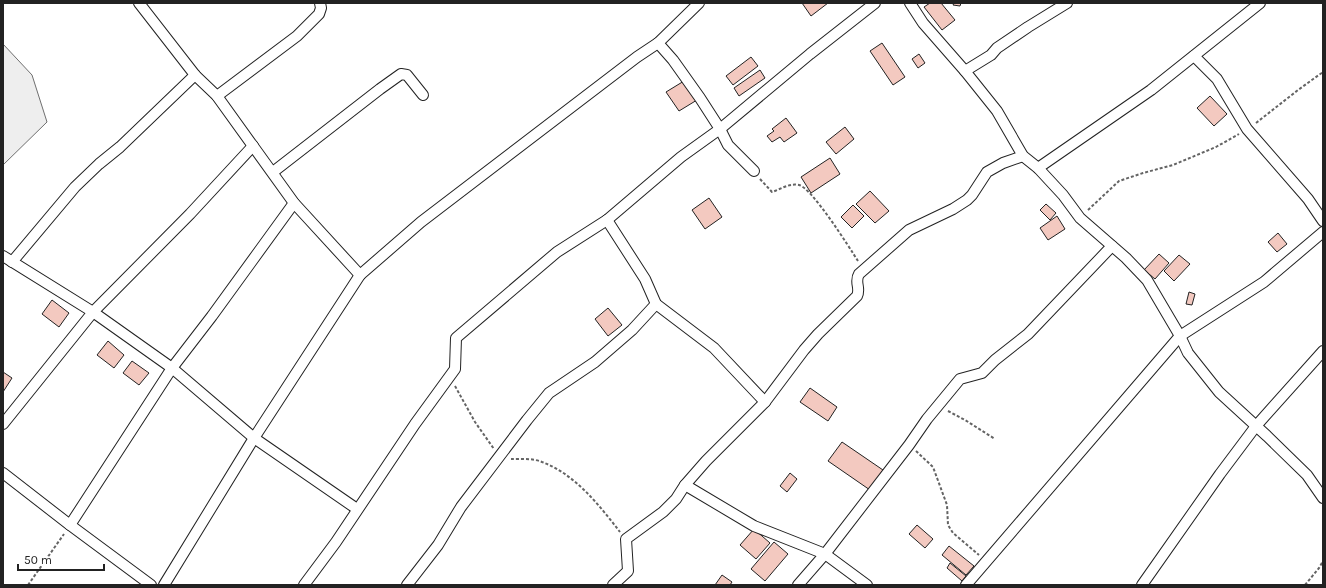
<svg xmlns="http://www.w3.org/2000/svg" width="1326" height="588" font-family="Karla,sans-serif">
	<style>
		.green { fill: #eee; stroke: #6f6f6f }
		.building { fill: #f3c9c0; stroke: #222 }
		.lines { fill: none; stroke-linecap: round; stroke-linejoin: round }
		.street-casing { stroke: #222; stroke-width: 12 }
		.path { stroke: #646464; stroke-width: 2; stroke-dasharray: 3 2; stroke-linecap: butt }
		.street { stroke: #fff; stroke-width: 10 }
	</style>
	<rect width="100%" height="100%" fill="#fff"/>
	<!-- green -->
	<polygon class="green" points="3,44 32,75 47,122 3,165"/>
	<!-- building -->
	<g class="building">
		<polygon points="802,3 828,3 811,16"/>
		<polygon points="930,3 941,3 955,20 942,30 924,7"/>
		<polygon points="954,3 961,3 960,6 953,5"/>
		<polygon points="882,43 905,77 893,85 870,51"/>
		<polygon points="919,54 925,63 918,68 912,59"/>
		<polygon points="751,57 758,66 733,85 726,76"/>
		<polygon points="760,70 765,78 739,96 734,88"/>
		<polygon points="684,81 697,100 679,111 666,92"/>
		<polygon points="1210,96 1227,114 1214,126 1197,108"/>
		<polygon points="786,118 797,133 784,142 780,137 772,142 767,136 774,131 772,129"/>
		<polygon points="845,127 854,139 836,154 826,142"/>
		<polygon points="830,158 840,174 811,193 801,177"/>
		<polygon points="870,191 889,211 875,223 856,204"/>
		<polygon points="709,198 722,217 705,229 692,210"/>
		<polygon points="1046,204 1056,213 1050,220 1040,210"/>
		<polygon points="853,205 864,216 852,228 841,217"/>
		<polygon points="1057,216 1065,229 1048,240 1040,228"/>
		<polygon points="1278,233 1287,244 1277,252 1268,242"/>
		<polygon points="1159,254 1169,263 1155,279 1144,270"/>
		<polygon points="1179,255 1190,264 1174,281 1164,271"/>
		<polygon points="1189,292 1195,294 1192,305 1186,304"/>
		<polygon points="52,300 69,313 59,327 42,314"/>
		<polygon points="608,308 622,325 608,336 595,319"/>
		<polygon points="108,341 124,355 114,368 97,355"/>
		<polygon points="132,361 149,373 139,385 123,373"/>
		<polygon points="3,372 12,378 3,392"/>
		<polygon points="810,388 837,407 828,421 800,402"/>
		<polygon points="842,442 883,470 870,490 828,461"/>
		<polygon points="790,473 797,479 787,492 780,486"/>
		<polygon points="917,525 933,539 925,548 909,534"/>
		<polygon points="754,529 770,543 756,559 740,545"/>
		<polygon points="774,542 788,554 765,581 751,569"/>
		<polygon points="949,546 974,566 966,575 942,555"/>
		<polygon points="950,563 966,576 962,581 947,568"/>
		<polygon points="722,575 732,582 730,585 715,585"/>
	</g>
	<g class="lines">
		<defs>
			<g id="street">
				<polyline points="139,3 195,75 217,96 294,203 360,275"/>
				<polyline points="910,3 923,23 965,71 997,111 1023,156 1038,168 1063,195 1080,218 1126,258 1147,280 1180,336 1188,353 1219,392 1267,436 1307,475 1323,498"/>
				<polyline points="658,43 673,60 700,98 720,129 728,145 754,171"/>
				<polyline points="1194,56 1217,79 1247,129 1308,199 1323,221"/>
				<polyline points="965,71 991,55 997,48 1028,27 1067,3"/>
				<polyline points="217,96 297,36 319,14 321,8 320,3"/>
				<polyline points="1038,168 1151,90 1260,3"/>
				<polyline points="273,172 380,89 401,74 407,75 423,95"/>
				<polyline points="607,220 645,279 656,304 714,348 765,402"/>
				<polyline points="3,256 93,312 172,368 254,438 357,509"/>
				<polyline points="12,262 75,187 99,164 120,147 195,75"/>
				<polyline points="3,424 93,312 190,214 253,146"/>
				<polyline points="3,473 70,525 151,585"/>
				<polyline points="685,485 754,526 825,554 867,585"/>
				<polyline points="70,525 172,368 212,316 294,203"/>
				<polyline points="164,585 254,438 360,275 421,222 637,57 658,43 699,3"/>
				<polyline points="304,585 336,542 415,424 455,369 456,338 557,252 607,220 681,157 720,129 810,54 875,3"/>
				<polyline points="407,585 438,545 461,507 527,420 549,393 595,362 632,330 656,304"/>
				<path d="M613 585 628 571 626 539 663 512 676 499 685 485 706 461 765 402 804 350 818 334 857 296C861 288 854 282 859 274L909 230 953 209 967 200 972 195 987 172 1003 163 1023 156"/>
				<polyline points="798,585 825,554 909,445 927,419 960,379 982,373 995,360 1028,334 1112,246"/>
				<polyline points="966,585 1180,336 1264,282 1323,232"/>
				<polyline points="1142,585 1220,474 1256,426 1323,351"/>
			</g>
		</defs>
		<!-- street casing -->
		<use href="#street" class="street-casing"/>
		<!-- path -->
		<g class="path">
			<polyline points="1256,123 1298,90 1323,72"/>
			<path d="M760 179 772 192C781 189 789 183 799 185 812 188 849 247 858 261"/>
			<polyline points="1088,210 1119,181 1143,173 1173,165 1216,147 1239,134"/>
			<polyline points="455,386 475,422 494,449"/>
			<polyline points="948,411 965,420 995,439"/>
			<polyline points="916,451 933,467 947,505 948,525 953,533 979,555"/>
			<path d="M511 459C520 459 533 458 542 462 575 474 599 505 620 532"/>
			<polyline points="28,585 64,534"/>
			<polyline points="1305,585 1319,568 1323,561"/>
		</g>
		<!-- street -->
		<use href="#street" class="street"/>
	</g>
	<!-- border -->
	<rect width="1326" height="588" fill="none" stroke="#222222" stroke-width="8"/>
	<!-- scale -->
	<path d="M18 564v6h86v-6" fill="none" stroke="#222222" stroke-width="2"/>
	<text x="24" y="564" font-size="12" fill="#222222" stroke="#ffffff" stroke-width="3" paint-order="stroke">50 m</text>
</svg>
